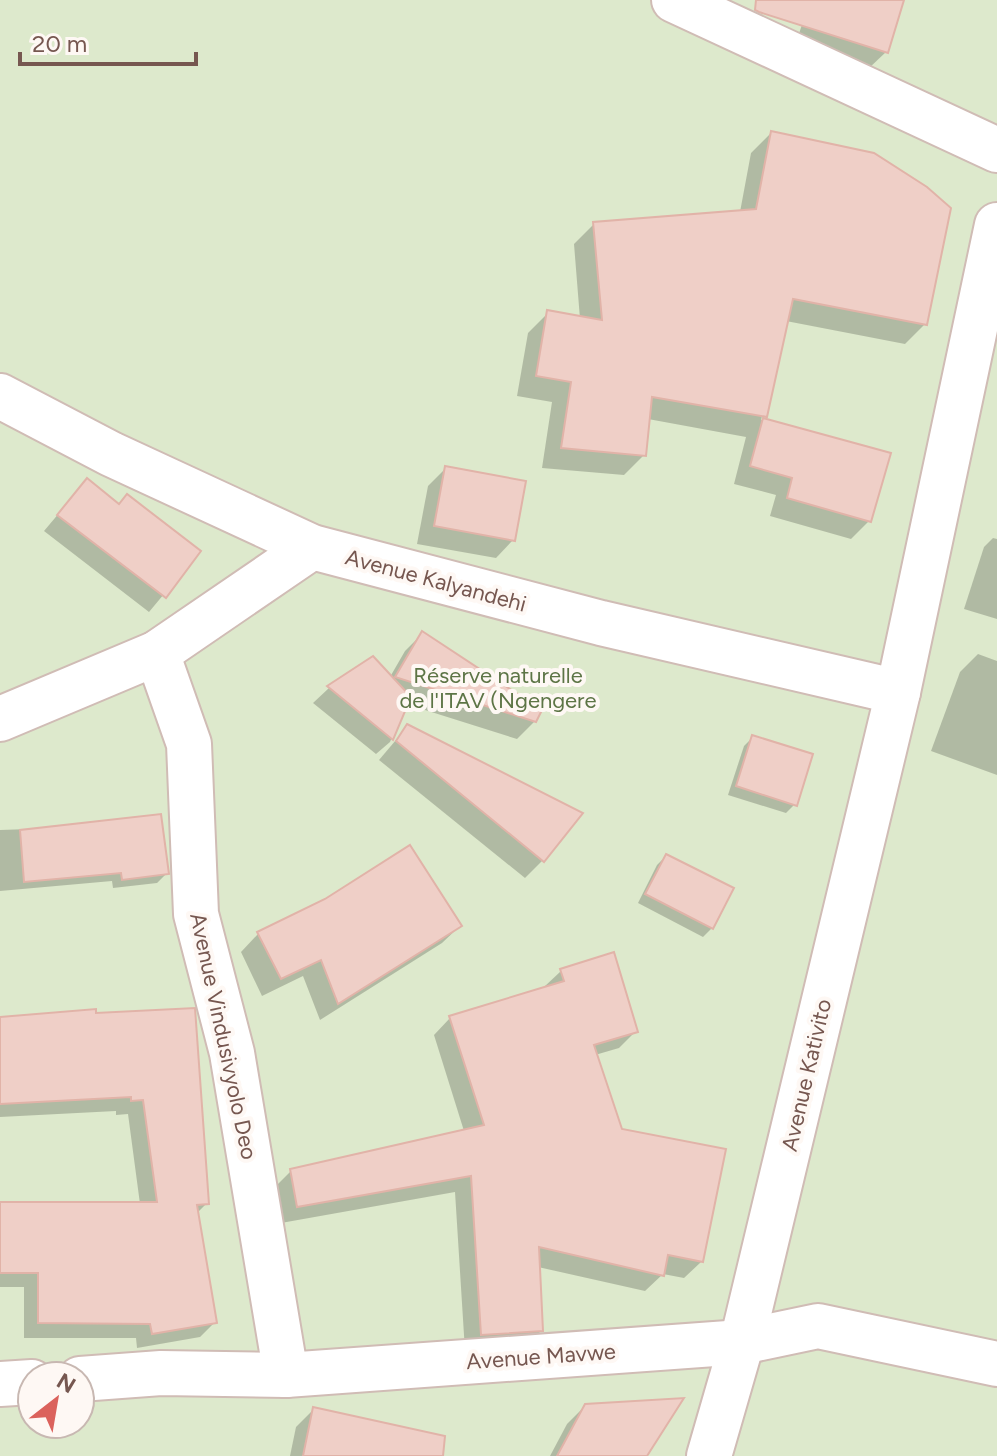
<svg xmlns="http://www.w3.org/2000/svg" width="997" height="1456" font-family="Figtree,sans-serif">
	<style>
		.green { fill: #dde9cc; fill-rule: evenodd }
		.shadow { fill: #0003 }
		.building { fill: #efcfc7; stroke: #e1b3a8; stroke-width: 2 }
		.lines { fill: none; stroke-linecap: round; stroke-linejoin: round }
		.minor-casing { stroke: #d0bcb5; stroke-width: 48 }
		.minor { stroke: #fff; stroke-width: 44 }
		.labels { text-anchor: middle; stroke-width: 8; stroke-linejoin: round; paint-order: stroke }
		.street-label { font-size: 22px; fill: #765750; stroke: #fef8f4 }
		.park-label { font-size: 22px; fill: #5d7546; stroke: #fef8f4 }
	</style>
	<rect width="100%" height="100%" fill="#fcf3ed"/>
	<!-- green -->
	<path class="green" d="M0 0H997V1456H0ZM32 1376H80V1424H32Z"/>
	<!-- shadow -->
	<g class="shadow">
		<polygon points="810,0 902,0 886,52 868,69 795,46"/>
		<polygon points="771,133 925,324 905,344 786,321 761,420 888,454 869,521 851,539 770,516 776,495 734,484 746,437 648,419 644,455 624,475 542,468 552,402 517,396 528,333 548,313 580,319 574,244 594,224 740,212 751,153"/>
		<polygon points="446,468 513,540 496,558 417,544 428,486"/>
		<polygon points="87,480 118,506 199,552 149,612 44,531"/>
		<polygon points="993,538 997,539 997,619 964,609 984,547"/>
		<polygon points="423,633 535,721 517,739 406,704 390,742 376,754 313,703 329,688 372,658 390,677 405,651"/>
		<polygon points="978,654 997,661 997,775 931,751 960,672"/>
		<polygon points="407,727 543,860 525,878 379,760"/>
		<polygon points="753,737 795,804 786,813 728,795 744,746"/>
		<polygon points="60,828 166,874 157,883 113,888 112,881 0,891 0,830"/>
		<polygon points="666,856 712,928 703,937 638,903 657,865"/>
		<polygon points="460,926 442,943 320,1020 303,976 262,996 241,952 258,934"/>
		<polygon points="561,971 636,1031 619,1048 595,1055 620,1131 701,1262 684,1278 663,1274 645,1291 538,1267 541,1331 525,1347 465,1351 455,1192 281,1223 274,1188 291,1171 464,1131 434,1035 450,1018 544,987"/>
		<polygon points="94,1011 207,1203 196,1214 215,1322 200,1337 137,1348 136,1338 24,1338 24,1287 0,1287 0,1204 140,1204 128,1114 116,1115 116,1111 0,1117 0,1018"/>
		<polygon points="585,1406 641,1456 550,1456 567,1424"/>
		<polygon points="314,1409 358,1456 290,1456 296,1427"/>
	</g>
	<!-- building -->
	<g class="building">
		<polygon points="756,0 904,0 888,53 759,12 755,10"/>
		<polygon points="771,131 874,153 927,187 951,208 927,325 793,299 767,417 652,397 646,456 561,448 571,382 536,376 547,310 602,320 593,222 756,209"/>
		<polygon points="763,418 891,453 871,522 787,498 792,478 750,466"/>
		<polygon points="445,466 526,481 515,541 434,526"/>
		<polygon points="87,478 119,504 127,494 201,551 166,598 57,515"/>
		<polygon points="422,631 542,710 536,722 395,677"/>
		<polygon points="373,656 411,697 393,740 327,686"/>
		<polygon points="407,724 583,813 544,862 396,741"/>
		<polygon points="752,735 813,754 797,806 736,786"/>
		<polygon points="161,814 169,874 122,880 121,873 24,882 20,830"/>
		<polygon points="410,845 462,926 338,1004 321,960 281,979 257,932 325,899"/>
		<polygon points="666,854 734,888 713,929 645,894"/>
		<polygon points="614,952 638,1032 594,1045 622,1129 726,1149 703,1262 668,1255 664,1276 539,1247 543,1331 481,1335 471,1176 297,1207 290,1169 484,1125 449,1016 564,981 560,969"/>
		<polygon points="195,1008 209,1204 197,1205 217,1323 152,1334 150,1324 38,1323 38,1273 0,1273 0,1202 157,1202 143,1100 131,1101 131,1097 0,1104 0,1017 96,1009 96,1013"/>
		<polygon points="684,1398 647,1456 557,1456 585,1404"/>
		<polygon points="313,1407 445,1436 443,1456 303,1456"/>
	</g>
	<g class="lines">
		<defs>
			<g id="minor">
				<polyline points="674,0 997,150"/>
				<polyline points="0,396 111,454 312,547 601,623 898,692"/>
				<polyline points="157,653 189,744 196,914 232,1053 286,1375"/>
				<polyline points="0,719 157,653 312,547"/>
				<polyline points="80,1379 161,1373 286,1375 742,1342 818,1326 997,1364"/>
				<polyline points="0,1384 32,1382"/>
				<polyline points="709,1456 742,1342 898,692 997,225"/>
			</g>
		</defs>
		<!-- minor casing -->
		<use href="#minor" class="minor-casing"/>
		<!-- minor -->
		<use href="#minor" class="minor"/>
	</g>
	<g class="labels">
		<!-- street labels -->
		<g class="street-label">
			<text transform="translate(436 580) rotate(15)" y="8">Avenue Kalyandehi</text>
			<text transform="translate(224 1036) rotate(78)" y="8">Avenue Vindusivyolo Deo</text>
			<text transform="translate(806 1075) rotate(-77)" y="8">Avenue Kativito</text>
			<text transform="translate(541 1356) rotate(-4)" y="8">Avenue Mavwe</text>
		</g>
		<!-- park labels -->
		<g class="park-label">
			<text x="498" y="683">Réserve naturelle<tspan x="498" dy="25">de l'ITAV (Ngengere</tspan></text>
		</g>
	</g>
	<!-- north arrow -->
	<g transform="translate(56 1400) rotate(31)"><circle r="38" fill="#fef8f4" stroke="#c8b8b2" stroke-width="2"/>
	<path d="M0-6L14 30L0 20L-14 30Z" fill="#db625c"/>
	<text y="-12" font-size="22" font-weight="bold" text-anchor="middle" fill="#765750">N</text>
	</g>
	<!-- scale -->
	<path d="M20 52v12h176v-12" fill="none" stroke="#765750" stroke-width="4"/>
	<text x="32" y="52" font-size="24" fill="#765750" stroke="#fef8f4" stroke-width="6" paint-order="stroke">20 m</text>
</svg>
